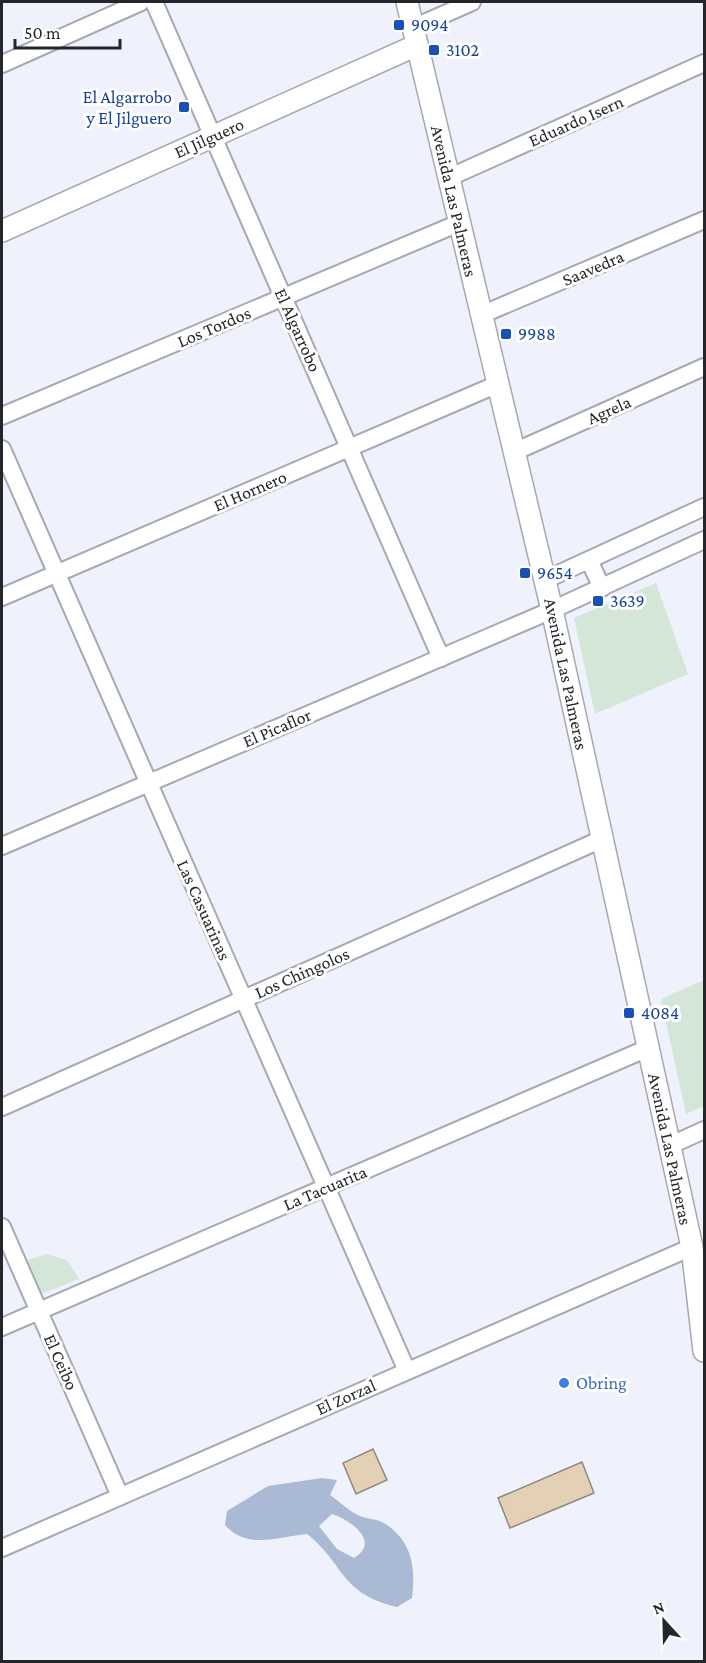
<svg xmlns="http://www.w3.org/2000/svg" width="706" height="1663" font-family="'Crimson Pro',serif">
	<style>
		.green { fill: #d4e6d7 }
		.water { fill: #aabad5; fill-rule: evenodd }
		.building { fill: #e4d0b5; stroke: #8e887f; stroke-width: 1.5 }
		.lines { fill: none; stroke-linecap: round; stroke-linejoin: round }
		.minor-casing { stroke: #a6a8b3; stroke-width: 20 }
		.major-casing { stroke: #a6a8b3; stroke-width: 24 }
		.minor { stroke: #fff; stroke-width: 16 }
		.major { stroke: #fff; stroke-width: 21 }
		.transit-dot { fill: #1a4fb4; stroke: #fff; stroke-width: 2 }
		.shop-dot { fill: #3f7fe0; stroke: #fff; stroke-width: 2 }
		.labels { text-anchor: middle; stroke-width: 6; stroke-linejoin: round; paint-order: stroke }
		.transit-label { font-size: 18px; fill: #164399; stroke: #fff; text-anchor: start }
		.street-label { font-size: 18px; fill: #25262a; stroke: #fff }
		.shop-label { font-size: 18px; fill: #366cbe; stroke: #fff; text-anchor: start }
	</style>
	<rect width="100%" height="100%" fill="#eff2fd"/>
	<!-- green -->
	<g class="green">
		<polygon points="656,583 688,674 595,714 574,618"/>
		<polygon points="704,980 704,1106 686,1114 661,999"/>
		<polygon points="46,1254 67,1260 79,1279 39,1295 25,1261"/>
	</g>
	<!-- water -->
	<path class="water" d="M322 1478 337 1480 330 1495C339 1501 350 1512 360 1516 367 1519 376 1519 382 1522 412 1539 416 1567 412 1598L397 1607C339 1593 345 1564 307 1534 278 1537 247 1550 225 1525L227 1511 268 1486ZM332 1514C351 1520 381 1542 354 1558L337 1549 319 1526Z"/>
	<!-- building -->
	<g class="building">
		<polygon points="373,1449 387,1480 356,1494 343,1463"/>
		<polygon points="582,1462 594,1493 510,1528 498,1498"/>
	</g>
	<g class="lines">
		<defs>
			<g id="minor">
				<polyline points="154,2 441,658"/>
				<polyline points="413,28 472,2"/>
				<polyline points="2,64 141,2"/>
				<polyline points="448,178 704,63"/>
				<polyline points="481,315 704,220"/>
				<polyline points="2,416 459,223"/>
				<polyline points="2,449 407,1371"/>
				<polyline points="514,452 704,367"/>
				<polyline points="589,560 602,588"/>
				<polyline points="545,580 704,507"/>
				<polyline points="2,597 498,384"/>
				<polyline points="2,846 552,610 704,540"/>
				<polyline points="2,1107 602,839"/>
				<polyline points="669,1146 704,1130"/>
				<polyline points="2,1227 120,1496"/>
				<polyline points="2,1327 648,1048"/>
				<polyline points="2,1548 692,1247"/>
			</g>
			<g id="major">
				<polyline points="407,2 552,610 692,1247 704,1351"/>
				<polyline points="2,231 417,45"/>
			</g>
		</defs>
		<!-- minor casing -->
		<use href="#minor" class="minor-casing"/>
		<!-- major casing -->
		<use href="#major" class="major-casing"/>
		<!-- minor -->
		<use href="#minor" class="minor"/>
		<!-- major -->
		<use href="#major" class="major"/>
	</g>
	<!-- markers -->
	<g class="transit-dot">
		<rect x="393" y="19" width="12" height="12" rx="3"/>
		<rect x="428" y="44" width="12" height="12" rx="3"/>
		<rect x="178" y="101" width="12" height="12" rx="3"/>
		<rect x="500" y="328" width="12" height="12" rx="3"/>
		<rect x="519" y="567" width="12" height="12" rx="3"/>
		<rect x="592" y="595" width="12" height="12" rx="3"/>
		<rect x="623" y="1007" width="12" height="12" rx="3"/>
	</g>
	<circle class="shop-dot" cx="564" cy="1383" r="6"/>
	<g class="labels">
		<!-- transit labels -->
		<g class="transit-label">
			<text x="411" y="31">9094</text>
			<text x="446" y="56">3102</text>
			<text x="172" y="103" text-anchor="end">El Algarrobo<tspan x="172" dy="21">y El Jilguero</tspan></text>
			<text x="518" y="340">9988</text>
			<text x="537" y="579">9654</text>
			<text x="610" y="607">3639</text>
			<text x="641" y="1019">4084</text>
		</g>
		<!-- street labels -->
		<g class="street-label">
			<text transform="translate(576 121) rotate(-24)" y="6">Eduardo Isern</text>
			<text transform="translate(209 138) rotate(-24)" y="6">El Jilguero</text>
			<text transform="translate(454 201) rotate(77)" y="6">Avenida Las Palmeras</text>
			<text transform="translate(593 268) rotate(-23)" y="6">Saavedra</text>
			<text transform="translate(214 327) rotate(-23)" y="6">Los Tordos</text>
			<text transform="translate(298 330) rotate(66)" y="6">El Algarrobo</text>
			<text transform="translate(609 410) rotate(-24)" y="6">Agrela</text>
			<text transform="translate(250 491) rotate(-23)" y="6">El Hornero</text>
			<text transform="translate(566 674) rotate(78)" y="6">Avenida Las Palmeras</text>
			<text transform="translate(277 728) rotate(-23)" y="6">El Picaflor</text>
			<text transform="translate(204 910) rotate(66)" y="6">Las Casuarinas</text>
			<text transform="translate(302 973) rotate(-24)" y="6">Los Chingolos</text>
			<text transform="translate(670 1149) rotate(78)" y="6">Avenida Las Palmeras</text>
			<text transform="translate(325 1188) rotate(-23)" y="6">La Tacuarita</text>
			<text transform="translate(61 1362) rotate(66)" y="6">El Ceibo</text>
			<text transform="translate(346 1397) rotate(-24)" y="6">El Zorzal</text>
		</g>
		<!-- shop labels -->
		<g class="shop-label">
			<text x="576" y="1389">Obring</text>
		</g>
	</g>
	<!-- border -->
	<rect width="706" height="1663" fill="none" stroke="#25262a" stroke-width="6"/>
	<!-- north arrow -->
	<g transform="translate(664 1621) rotate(338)" stroke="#ffffff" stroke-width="4.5" paint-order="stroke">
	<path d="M0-4.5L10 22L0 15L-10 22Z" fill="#25262a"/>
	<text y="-9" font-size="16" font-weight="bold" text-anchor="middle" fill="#25262a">N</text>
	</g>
	<!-- scale -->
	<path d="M15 39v9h105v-9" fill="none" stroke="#25262a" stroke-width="3"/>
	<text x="24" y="39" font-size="18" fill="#25262a" stroke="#ffffff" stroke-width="4.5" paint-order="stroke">50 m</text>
</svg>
